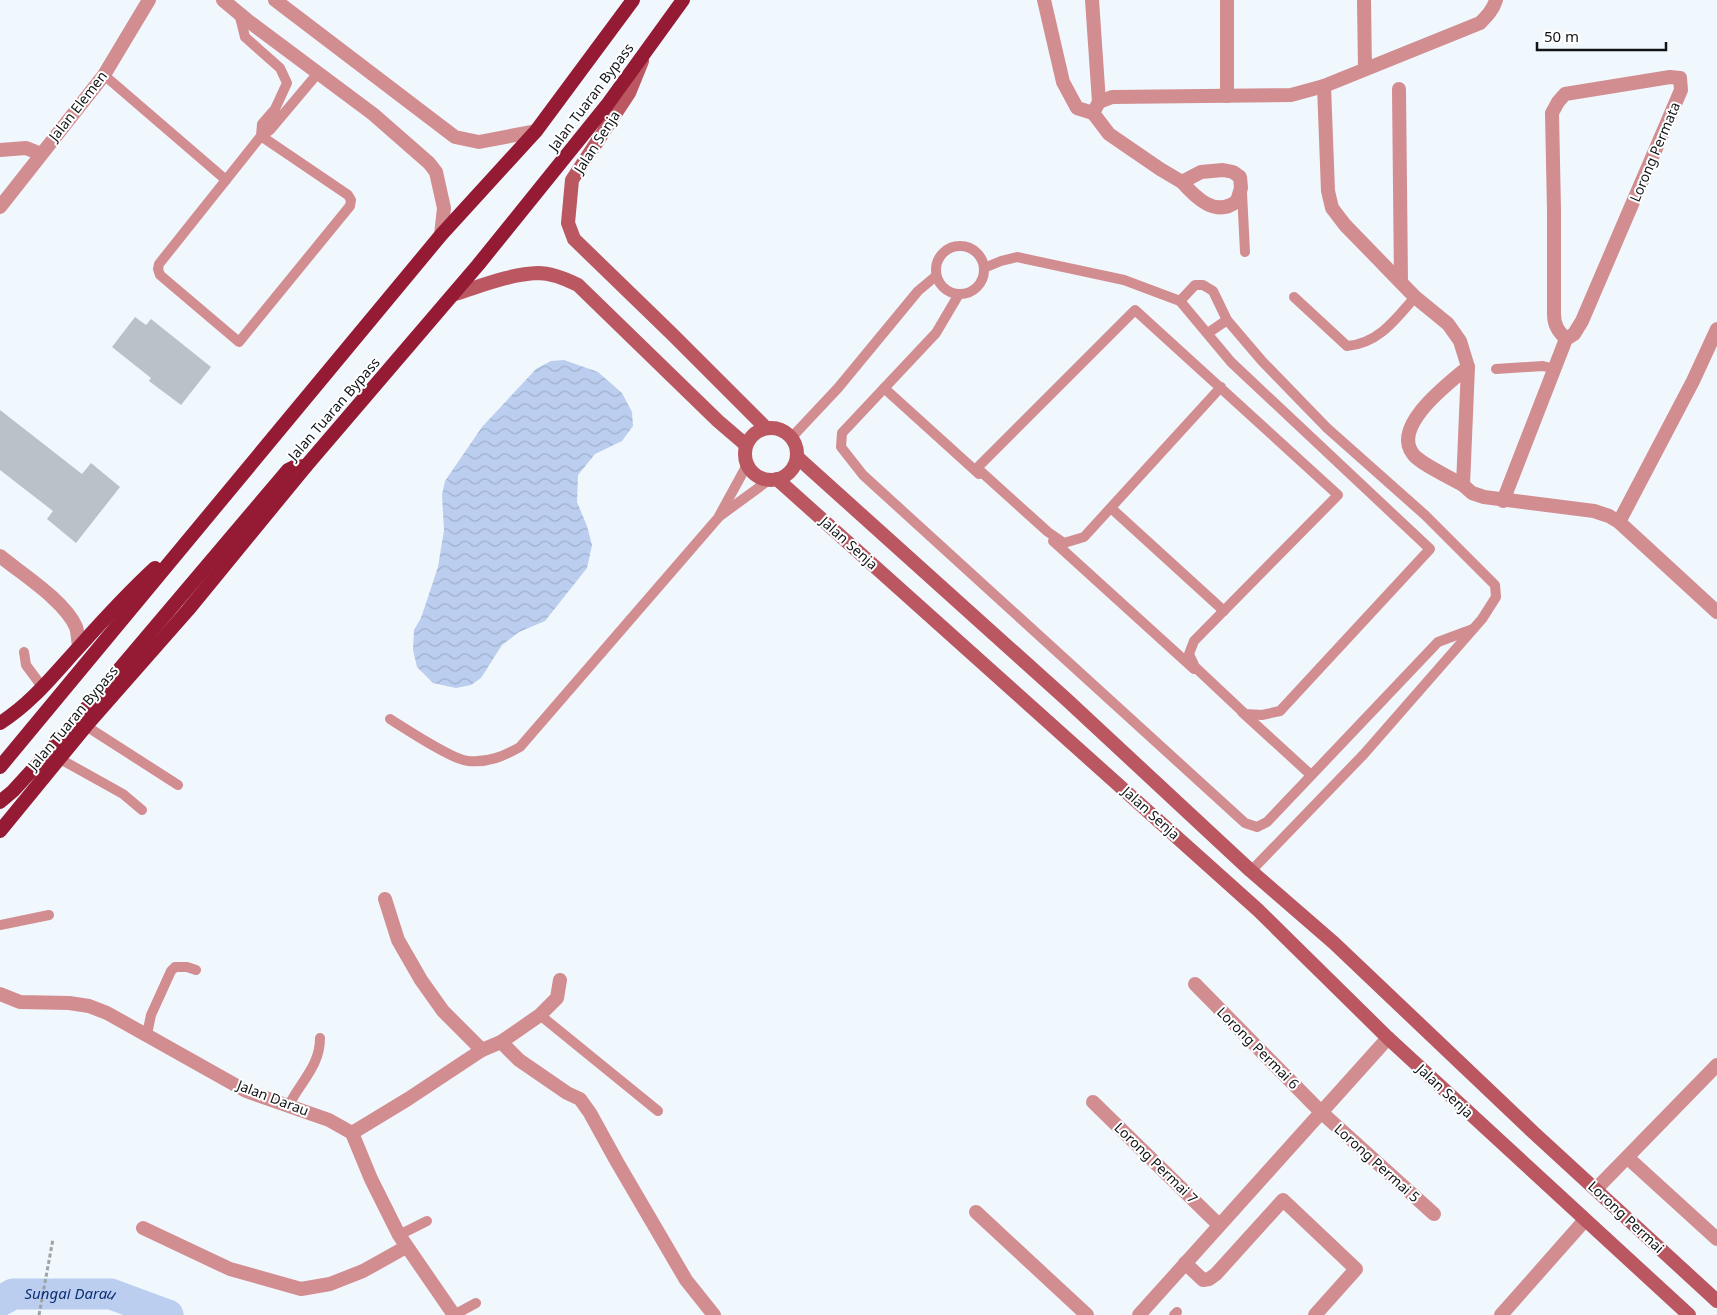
<svg xmlns="http://www.w3.org/2000/svg" width="1717" height="1315" font-family="'Noto Sans',sans-serif">
	<style>
		.water { fill: url(#water-waves) }
		.lines { fill: none; stroke-linecap: round; stroke-linejoin: round }
		.river { stroke: #bbceef; stroke-width: 31 }
		.building { fill: #bac1c7 }
		.path { stroke: #9da3a7; stroke-width: 3; stroke-dasharray: 4 2.5; stroke-linecap: butt }
		.service { stroke: #d28d91; stroke-width: 10 }
		.minor { stroke: #d28d91; stroke-width: 14 }
		.secondary { stroke: #ba5761; stroke-width: 14 }
		.trunk { stroke: #951b34; stroke-width: 14 }
		.labels { text-anchor: middle; stroke-width: 4; stroke-linejoin: round; paint-order: stroke }
		.street-label { font-size: 14px; fill: #121517; stroke: #fff }
		.water-label { font-size: 15px; font-style: italic; fill: #0b3075; stroke: #fff }
	</style>
	<defs>
		<pattern id="water-waves" width="16" height="10" patternUnits="userSpaceOnUse" patternTransform="scale(1.25)"><rect width="16" height="10" fill="#bbceef"/><path d="M0 5q4-4 8 0t8 0" fill="none" stroke="#a0b0cc"/></pattern>
	</defs>
	<rect width="100%" height="100%" fill="#f0f7fd"/>
	<!-- water -->
	<polygon class="water" points="564,360 598,372 622,393 632,412 633,426 622,441 595,454 578,475 577,502 587,526 592,545 587,568 545,621 519,632 502,645 481,678 471,685 456,688 433,683 417,667 413,650 414,630 421,618 438,567 444,530 442,495 445,481 482,427 536,369 551,361"/>
	<g class="lines">
		<!-- river -->
		<path class="river" id="s1" d="M0 1301 13 1294H111L168 1315"/>
	</g>
	<!-- building -->
	<g class="building">
		<polygon points="135,317 146,325 151,319 211,367 181,405 149,381 151,378 112,347"/>
		<polygon points="0,410 82,474 91,463 120,487 76,543 47,519 53,511 0,470"/>
	</g>
	<g class="lines">
		<!-- path -->
		<polyline class="path" points="39,1315 53,1239"/>
		<!-- service -->
		<g class="service">
			<polyline points="239,13 245,37 280,68 287,83 275,109 262,124 261,136 348,195 351,200 350,206 239,342 160,275 158,269 159,264 261,136 270,130 318,73"/>
			<polyline points="104,75 226,180"/>
			<polyline points="1242,193 1245,252"/>
			<circle cx="960" cy="270" r="24"/>
			<polyline points="984,268 1001,261 1017,257 1124,280 1180,301 1231,362 1430,549 1280,711 1262,715 1245,714 1195,667 1189,654 1194,641 1338,495 1135,310 977,468 1048,532 1064,543 1084,537 1221,387"/>
			<polyline points="959,294 936,333 842,433 841,447 863,475 1245,823 1257,827 1267,822 1438,642 1473,629"/>
			<path d="M1294 297 1347 346C1378 344 1396 319 1415 297"/>
			<polyline points="1180,301 1195,285 1203,285 1213,291 1227,320 1262,361 1327,428 1425,515 1495,585 1496,597 1482,619 1364,754 1251,871"/>
			<polyline points="1208,333 1227,320"/>
			<polyline points="1496,369 1543,366 1555,369"/>
			<polyline points="884,388 979,474"/>
			<polyline points="791,438 838,388 918,291 936,276"/>
			<polyline points="1111,508 1224,611"/>
			<polyline points="720,516 769,480"/>
			<polyline points="1053,541 1194,669"/>
			<polyline points="24,652 26,665 43,688"/>
			<polyline points="1242,712 1311,775"/>
			<path d="M390 719C406 729 453 760 468 761 488 763 504 756 520 747L718 518 747 465"/>
			<polyline points="86,726 178,785"/>
			<polyline points="60,759 123,794 142,810"/>
			<polyline points="0,925 49,915"/>
			<polyline points="540,1015 658,1111"/>
			<polyline points="147,1034 151,1015 171,971 175,967 187,967 196,970"/>
			<path d="M289 1105C301 1081 320 1066 320 1038"/>
			<polyline points="399,1235 427,1221"/>
			<polyline points="454,1315 476,1303"/>
			<polyline points="1174,1315 1177,1312"/>
		</g>
		<!-- minor -->
		<g class="minor">
			<polyline points="223,0 247,20 373,114 429,163 436,172 444,208 441,235"/>
			<polyline points="275,0 455,137 479,142 536,131"/>
			<polyline points="1044,0 1063,82 1077,108 1093,113"/>
			<polyline points="1092,0 1099,102 1093,113 1109,134 1160,169 1182,182"/>
			<polyline points="1364,0 1365,69"/>
			<polyline points="1324,86 1328,191 1332,208 1345,225 1415,297 1448,324 1460,341 1468,367 1463,485 1472,493 1484,497 1594,511 1609,516 1619,522 1717,612"/>
			<polyline points="1399,89 1401,282"/>
			<polyline points="1227,96 1227,0"/>
			<path d="M1099 102 1112 97 1291 95 1324 86 1480 23C1487 16 1493 10 1496 0"/>
			<polyline points="0,150 26,148 41,154"/>
			<path d="M1223 170 1233 172 1240 177 1241 188 1237 201C1216 218 1196 198 1182 182L1201 172Z"/>
			<polyline points="0,207 104,75 149,0"/>
			<path d="M1463 485C1451 478 1419 463 1413 454 1391 426 1449 383 1468 367"/>
			<path d="M1503 501 1566 339 1574 334 1582 321 1681 90 1680 78 1670 77 1565 94 1558 102 1552 113 1554 211V314C1554 325 1558 331 1566 339"/>
			<polyline points="1619,522 1693,381 1717,329"/>
			<path d="M0 556C22 574 65 601 76 627 78 633 78 640 79 646"/>
			<polyline points="385,899 398,940 421,980 443,1011 482,1050"/>
			<polyline points="1195,984 1321,1112 1434,1214"/>
			<polyline points="0,994 20,1002 69,1003 89,1006 107,1013 246,1091 329,1120 352,1133 371,1179 399,1235 454,1315"/>
			<polyline points="501,1042 519,1060 567,1093 580,1099 590,1113 617,1162 686,1280 714,1315"/>
			<polyline points="1093,1102 1219,1225"/>
			<polyline points="352,1133 408,1099 482,1050 501,1042 540,1015 557,998 560,980"/>
			<polyline points="1628,1158 1717,1239"/>
			<polyline points="1596,1189 1717,1065"/>
			<polyline points="976,1212 1087,1315"/>
			<polyline points="143,1228 230,1269 301,1289 330,1284 363,1271 406,1247"/>
			<polyline points="1185,1263 1203,1280 1209,1279 1216,1274 1283,1200 1356,1269 1315,1315"/>
			<polyline points="1139,1315 1388,1038"/>
			<polyline points="1501,1315 1585,1220"/>
		</g>
		<!-- secondary -->
		<g class="secondary">
			<polyline points="642,61 629,93 572,180 568,223 574,239 672,334 766,428"/>
			<path d="M455 294C481 286 510 274 538 273 552 273 566 279 578 285L718 421 746 445"/>
			<circle cx="771" cy="454" r="26"/>
			<polyline points="797,457 1066,699 1251,871 1334,943 1534,1133 1717,1301"/>
			<polyline points="777,479 1258,910 1388,1038 1689,1315"/>
		</g>
		<!-- trunk -->
		<g class="trunk">
			<path d="M0 723C32 703 54 674 80 646 104 619 128 593 155 568"/>
			<polyline points="0,767 441,235 536,131 633,0"/>
			<polyline points="0,802 13,791 55,745 288,470 294,467 306,466"/>
			<polyline points="0,831 86,726 188,610 306,466 478,265 607,105 683,0"/>
		</g>
	</g>
	<g class="labels">
		<!-- street labels -->
		<g class="street-label">
			<text transform="translate(591 97) rotate(-53)" y="5">Jalan Tuaran Bypass</text>
			<text transform="translate(78 106) rotate(-52)" y="5">Jalan Elemen</text>
			<text transform="translate(597 142) rotate(-57)" y="5">Jalan Senja</text>
			<text transform="translate(1655 152) rotate(-67)" y="5">Lorong Permata</text>
			<text transform="translate(334 409) rotate(-49)" y="5">Jalan Tuaran Bypass</text>
			<text transform="translate(849 543) rotate(42)" y="5">Jalan Senja</text>
			<text transform="translate(73 718) rotate(-50)" y="5">Jalan Tuaran Bypass</text>
			<text transform="translate(1151 813) rotate(42)" y="5">Jalan Senja</text>
			<text transform="translate(1258 1048) rotate(45)" y="5">Lorong Permai 6</text>
			<text transform="translate(1445 1091) rotate(43)" y="5">Jalan Senja</text>
			<text transform="translate(273 1098) rotate(21)" y="5">Jalan Darau</text>
			<text transform="translate(1156 1163) rotate(44)" y="5">Lorong Permai 7</text>
			<text transform="translate(1377 1163) rotate(42)" y="5">Lorong Permai 5</text>
			<text transform="translate(1626 1217) rotate(43)" y="5">Lorong Permai</text>
		</g>
		<!-- water labels -->
		<g class="water-label">
			<text dy="5" stroke="none"><textPath href="#s1" startOffset="72">Sungai Darau</textPath></text>
		</g>
	</g>
	<!-- scale -->
	<path d="M1537 42v8h129v-8" fill="none" stroke="#121517" stroke-width="2.5"/>
	<text x="1544" y="42" font-size="15" fill="#121517" stroke="#ffffff" stroke-width="4" paint-order="stroke">50 m</text>
</svg>
